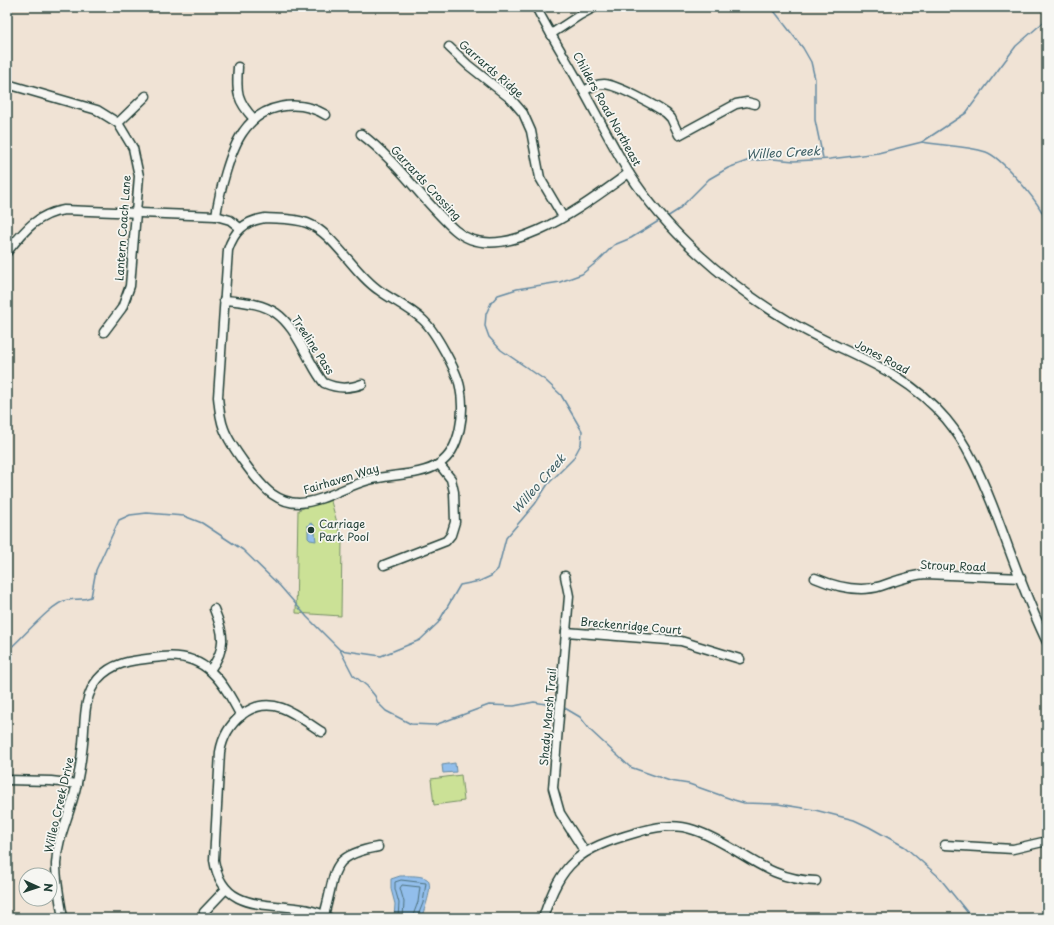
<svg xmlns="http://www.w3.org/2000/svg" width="1054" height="925" font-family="'Playpen Sans',sans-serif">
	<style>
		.green { fill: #cbe196; stroke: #758f65 }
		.water { fill: #92beeb; stroke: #648aa2 }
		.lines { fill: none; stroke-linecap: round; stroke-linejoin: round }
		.shore { stroke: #4d717d; stroke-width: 1 }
		.stream { stroke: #648aa2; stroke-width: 1.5 }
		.minor-casing { stroke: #1f3d34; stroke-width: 11 }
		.minor { stroke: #f6f6f2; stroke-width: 8 }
		.poi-dot { fill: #1f3d34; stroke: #f6f6f2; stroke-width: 1.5 }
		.labels { text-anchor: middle; stroke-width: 3.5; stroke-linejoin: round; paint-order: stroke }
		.street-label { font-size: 11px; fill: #1f3d34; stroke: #f6f6f2 }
		.poi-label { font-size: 11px; fill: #1f3d34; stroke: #f6f6f2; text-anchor: start }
		.water-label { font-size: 12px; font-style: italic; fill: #3c5d62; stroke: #f6f6f2 }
	</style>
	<rect width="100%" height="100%" fill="#f0e3d5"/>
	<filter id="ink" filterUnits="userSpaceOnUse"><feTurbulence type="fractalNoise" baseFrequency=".025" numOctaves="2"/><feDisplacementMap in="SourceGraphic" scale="8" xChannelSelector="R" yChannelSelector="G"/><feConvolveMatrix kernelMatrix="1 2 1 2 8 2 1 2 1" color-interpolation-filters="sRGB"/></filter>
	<g filter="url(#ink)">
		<!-- green -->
		<g class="green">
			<polygon points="330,498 342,540 341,616 296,613 298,510"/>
			<polygon points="461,775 464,801 434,805 431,779"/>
		</g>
		<!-- water -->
		<g class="water">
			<polygon points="311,523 314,525 316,541 310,540 308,538 308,525"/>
			<polygon points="455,763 456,772 443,773 442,765"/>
			<path d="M400 876C407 876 418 875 425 878 436 881 424 911 421 918H394L395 904 391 889V879Z"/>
		</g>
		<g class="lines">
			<!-- shore -->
			<g class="shore">
				<polyline points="398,918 399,903 395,889 395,882 401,880 426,883 423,903 417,918"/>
				<polyline points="403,918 404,902 400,888 402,885 420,887 418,902 412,918"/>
			</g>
			<!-- stream -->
			<g class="stream">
				<polyline points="771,7 803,48 811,62 815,79 815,120 823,158"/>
				<path d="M922 142C943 146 965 145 986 152 1001 157 1034 197 1042 212 1045 219 1044 228 1047 236"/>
				<polyline points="667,217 678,210 709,179 728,168 747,161 773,159 794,161 830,159 878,153 922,142 966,113 1016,46 1047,19"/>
				<polyline points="340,650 353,675 367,686 375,696 378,703 386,711 411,724 435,725 489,705 514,706 534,702 557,706"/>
				<path d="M7 651C21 640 51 603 67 600 76 598 81 601 91 597L96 570 119 520 130 515 147 513 184 516 202 523 243 550 280 586 307 617 340 650 381 656 420 640 438 623 460 585 480 581 491 576 498 569 506 538 535 504 548 484 573 459 581 444 582 431 561 395 545 380 501 350 489 337 485 326 486 314 491 303 498 295 517 289 560 282 582 274 598 261 614 245 631 238 662 219"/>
				<polyline points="563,707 580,717 591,731 630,767 670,781 689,784 734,800 744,803 778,804 815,810 854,820 869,827 905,847 938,876 972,918"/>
			</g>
			<defs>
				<g id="minor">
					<path d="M536 7C549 32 564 56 578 81 595 111 611 143 629 173 665 230 725 282 782 317 840 354 898 363 946 419 967 444 980 474 992 504 1010 550 1025 597 1047 642"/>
					<polyline points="551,34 580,15 595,7"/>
					<polyline points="449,47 468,65 511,99 523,113 531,131 540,178 563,217"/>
					<path d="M238 67C236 92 237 101 254 119"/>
					<polyline points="7,84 97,110 118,123 133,148 139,176 130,286 122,308 104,332"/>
					<path d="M584 91C590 87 596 84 604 84 618 85 654 105 666 113L671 118 679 135 736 104 747 102 755 104"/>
					<polyline points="118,123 146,96"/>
					<path d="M361 134C397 161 422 200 455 230 502 271 591 200 629 173"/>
					<path d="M216 216C219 194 230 150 243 132 262 104 298 98 326 115"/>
					<path d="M265 218C279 219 294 218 307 223 334 233 354 274 380 291 394 301 410 308 423 320 435 331 457 371 460 387 465 411 461 450 439 464 421 476 390 474 369 480 346 486 323 502 299 503 289 503 279 499 272 494 258 484 230 445 224 429 220 419 219 408 218 397L228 250C234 231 245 221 265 218Z"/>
					<path d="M7 252C24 231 37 214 64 210L216 216 230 220 240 228"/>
					<path d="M224 300C275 304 284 312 308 357 313 366 318 376 324 383 338 389 349 389 362 384"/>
					<polyline points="384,565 446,541 451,535 455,522 454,492 451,479 439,464"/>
					<polyline points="565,576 569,596 553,788 560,813 585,852"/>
					<path d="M815 578C836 587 859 593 881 586 896 581 910 575 926 574L1021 578"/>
					<polyline points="566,632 681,641 740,659"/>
					<path d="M210 670C227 648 224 633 214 609"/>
					<path d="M322 732C309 724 296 713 282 708 251 697 225 724 220 752L214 860C224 925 291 894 329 918"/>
					<polyline points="7,780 51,781 77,784"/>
					<polyline points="945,845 1013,849 1047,841"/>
					<polyline points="204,912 225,890"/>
					<path d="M324 915C337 872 327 856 378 847"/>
					<path d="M63 918C60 900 56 882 56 864 57 842 66 823 72 802 77 786 80 769 82 752 86 727 81 699 98 679 114 660 139 660 162 657 206 652 223 682 241 716"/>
					<path d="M543 918C561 862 579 849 635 833 654 827 674 823 694 830 739 845 764 880 816 881"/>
				</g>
			</defs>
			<!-- minor casing -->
			<use href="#minor" class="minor-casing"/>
			<!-- minor -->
			<use href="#minor" class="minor"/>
		</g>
	</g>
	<!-- markers -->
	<circle class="poi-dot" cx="311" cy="530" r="4"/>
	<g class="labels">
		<!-- street labels -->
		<g class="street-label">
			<text transform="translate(491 69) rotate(41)" y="4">Garrards Ridge</text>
			<text transform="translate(607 109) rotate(61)" y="4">Childers Road Northeast</text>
			<text transform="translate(426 183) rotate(47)" y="4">Garrards Crossing</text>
			<text transform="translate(123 228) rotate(-86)" y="4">Lantern Coach Lane</text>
			<text transform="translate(313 345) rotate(57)" y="4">Treeline Pass</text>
			<text transform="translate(882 357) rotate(28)" y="4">Jones Road</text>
			<text transform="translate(341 479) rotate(-17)" y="4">Fairhaven Way</text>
			<text transform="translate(953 566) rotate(2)" y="4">Stroup Road</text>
			<text transform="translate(631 626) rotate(5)" y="4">Breckenridge Court</text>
			<text transform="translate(548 717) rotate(-85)" y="4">Shady Marsh Trail</text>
			<text transform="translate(59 805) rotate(-77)" y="4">Willeo Creek Drive</text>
		</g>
		<!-- poi labels -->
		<g class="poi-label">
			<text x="319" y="528">Carriage<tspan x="319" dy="13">Park Pool</tspan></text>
		</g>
		<!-- water labels -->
		<g class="water-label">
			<text transform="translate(783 153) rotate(-3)" y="4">Willeo Creek</text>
			<text transform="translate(539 484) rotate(-49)" y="4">Willeo Creek</text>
		</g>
	</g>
	<!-- margin -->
	<rect width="1054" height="925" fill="none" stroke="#f6f6f2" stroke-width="24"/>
	<rect x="12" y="12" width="1030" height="901" fill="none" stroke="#1f3d34" stroke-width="1.5" filter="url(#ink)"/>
	<!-- north arrow -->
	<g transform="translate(38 887) rotate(93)"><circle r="19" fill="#f6f6f2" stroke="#a0aca6"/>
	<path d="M0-3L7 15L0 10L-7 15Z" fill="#1f3d34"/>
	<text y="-6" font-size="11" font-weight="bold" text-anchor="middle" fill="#1f3d34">N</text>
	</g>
</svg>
